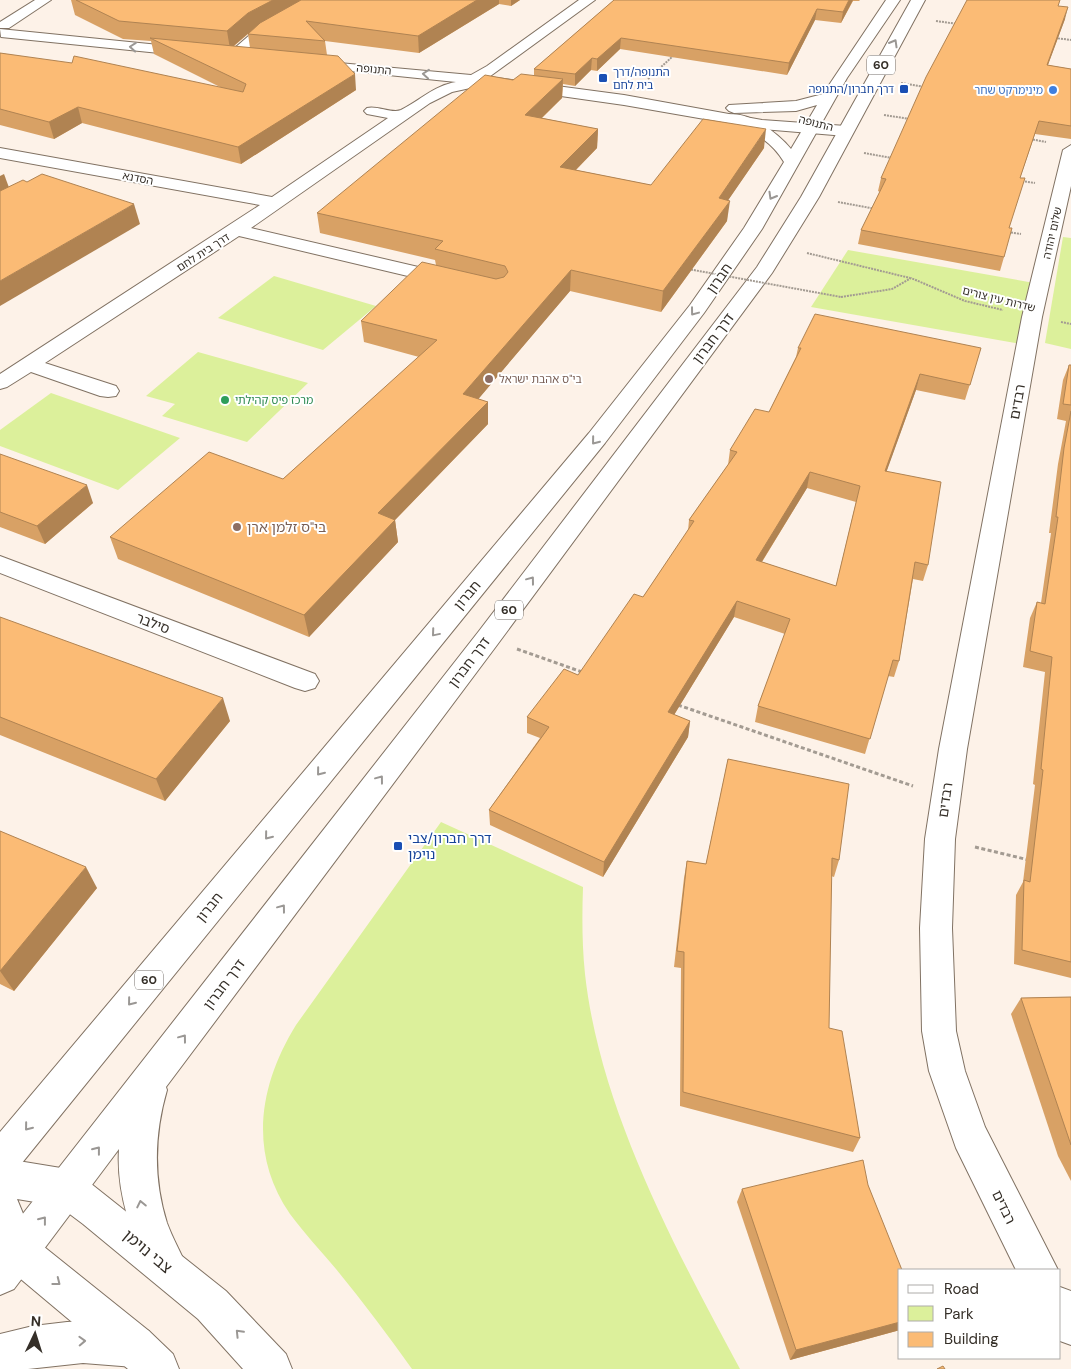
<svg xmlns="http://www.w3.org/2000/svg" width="1071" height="1369" font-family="'DM Sans','Noto Sans Hebrew',sans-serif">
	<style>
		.green { fill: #dcf09b }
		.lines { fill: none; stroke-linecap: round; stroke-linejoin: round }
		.minor-casing { stroke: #817263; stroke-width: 2 }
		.highway-casing { stroke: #817263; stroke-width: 2 }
		.path-far1 { stroke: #a39b92; stroke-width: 2; stroke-dasharray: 2 1; stroke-linecap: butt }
		.path { stroke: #a39b92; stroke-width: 3; stroke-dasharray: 4 2.5; stroke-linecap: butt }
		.minor { fill: #fff; fill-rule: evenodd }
		.highway { fill: #fff; fill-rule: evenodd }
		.path-bridge { stroke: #a39b92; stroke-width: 2; stroke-dasharray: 2 1; stroke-linecap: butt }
		.wall { fill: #d8a165; fill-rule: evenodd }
		.shaded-wall { fill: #b08352 }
		.building { fill: #fbbb75; stroke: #b08352; fill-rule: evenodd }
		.oneway { stroke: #9a9794 }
		.transit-dot { fill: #1a4fb4; stroke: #fff; stroke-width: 2 }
		.shop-dot { fill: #3f7fe0; stroke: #fff; stroke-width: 2 }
		.education-dot { fill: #8d6e63; stroke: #fff; stroke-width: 2 }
		.leisure-dot { fill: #2e9e5b; stroke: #fff; stroke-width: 2 }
		.labels { text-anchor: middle; stroke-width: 4; stroke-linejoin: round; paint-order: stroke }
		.far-street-label { font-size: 11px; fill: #352f28; stroke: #fff }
		.far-transit-label { font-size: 11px; fill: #164399; stroke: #fff; text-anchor: start }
		.far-shop-label { font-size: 11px; fill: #366cbe; stroke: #fff; text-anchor: end }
		.far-education-label { font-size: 11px; fill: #785e54; stroke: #fff; text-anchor: start }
		.far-leisure-label { font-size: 11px; fill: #27864d; stroke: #fff; text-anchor: start }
		.shield { fill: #fff; stroke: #726d68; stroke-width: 1 }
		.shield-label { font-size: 12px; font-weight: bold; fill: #352f28 }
		.street-label { font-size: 14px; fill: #352f28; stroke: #fff }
		.education-label { font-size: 14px; fill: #785e54; stroke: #fff; text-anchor: start }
		.transit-label { font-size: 14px; fill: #164399; stroke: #fff; text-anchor: start }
		.near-street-label { font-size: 16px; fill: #352f28; stroke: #fff }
	</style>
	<rect width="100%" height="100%" fill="#fdf2e8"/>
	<!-- green -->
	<g class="green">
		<polygon points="1063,237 1071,238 1071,349 1045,343"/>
		<polygon points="848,250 1040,284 1027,345 811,307"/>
		<polygon points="274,276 376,306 323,350 218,318"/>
		<polygon points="198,352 308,383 247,442 162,416 175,404 146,396"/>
		<polygon points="51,393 180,438 118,490 0,446 0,430"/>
		<path d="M441 822 583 887C582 916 582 945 585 974 600 1110 676 1250 740 1369H412C388 1335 363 1302 336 1269 321 1251 304 1233 290 1214 248 1153 259 1085 296 1025Z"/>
	</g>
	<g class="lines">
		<defs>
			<g id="minor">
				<polygon points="35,0 51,0 9,28 0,28 0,22"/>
				<path d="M579 0H595L489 77 624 95 762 120 846 126 854 131 846 136 762 129 624 105 477 84 475 87 452 92 430 103 251 228 457 276 460 280 457 284 450 286 239 236 45 363 116 386 119 391 116 396 108 397 100 396 31 372 7 387 0 389V374L260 205 0 158V148L272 197 388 118 367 114 364 111 367 108C377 105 392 114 401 110 421 100 433 86 456 82L311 67 304 63 306 60 471 75 487 66Z"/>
				<polygon points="281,18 288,22 286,25 262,39 239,59 229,59 227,56 229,53 252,33"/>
				<polygon points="0,29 189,48 196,52 189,56 1,37"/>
				<polygon points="1071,145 1071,186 1042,317 967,749 955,839 952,928 956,1031 965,1071 985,1127 1058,1270 1016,1270 956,1148 929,1071 922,1031 920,928 925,839 939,749 1022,317 1063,150"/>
				<polygon points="0,556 315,674 319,681 315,688 305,691 295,688 0,573"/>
				<polygon points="0,1158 67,1169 80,1175 226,1291 286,1354 292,1369 243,1369 198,1319 83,1224 59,1206 17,1199 33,1238 149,1331 173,1354 179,1369 128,1369 4,1265 0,1255"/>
				<polygon points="1060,1287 1071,1291 1071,1345 1060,1341"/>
			</g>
			<g id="highway">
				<path d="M886 0H900L847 78 762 229 704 313 605 443 13 1174 0 1180V1132L589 433 690 305 744 228 784 162C771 140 750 129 727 121L725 118 727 115C748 110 779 134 791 149L817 105 796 111 734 113 729 111 726 108 729 105 796 101 823 94Z"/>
				<path d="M911 0H925L819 197 772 273 497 645 166 1087 167 1090C154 1135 153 1178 167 1223 172 1237 180 1251 186 1265L180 1279 166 1285 152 1279C133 1238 116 1195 119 1149L14 1289 0 1295V1243L479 631 757 267 801 197Z"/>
				<path d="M67 1322C94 1321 123 1321 149 1331L155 1346 149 1361 134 1367 83 1363 28 1369H0V1334L33 1326Z"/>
			</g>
		</defs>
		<!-- minor casing -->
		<use href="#minor" class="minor-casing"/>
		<!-- highway casing -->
		<use href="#highway" class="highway-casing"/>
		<!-- path-far1 -->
		<g class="path-far1">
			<polyline points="936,21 958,24"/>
			<polyline points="1055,38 1071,40"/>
			<polyline points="648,79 673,56"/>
			<polyline points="901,83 925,87"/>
			<polyline points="884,115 910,119"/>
			<polyline points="1030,139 1046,142"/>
			<polyline points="864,153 892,158"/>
			<polyline points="1022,181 1035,183"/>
			<polyline points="838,202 876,209"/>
			<polyline points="1008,232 1021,234"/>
			<polyline points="807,253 910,278"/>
			<polyline points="841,297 892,289 911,278 965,301 1003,310"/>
			<polyline points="1061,322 1071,324"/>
		</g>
		<!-- path -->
		<g class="path">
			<polyline points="517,649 585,673"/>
			<polyline points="678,705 913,786"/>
			<polyline points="975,847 1029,860"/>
		</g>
		<!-- minor -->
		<use href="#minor" class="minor"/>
		<!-- highway -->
		<use href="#highway" class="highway"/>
		<!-- path-bridge -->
		<polyline class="path-bridge" points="688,269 841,297"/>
	</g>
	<!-- wall -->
	<g class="wall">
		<path d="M71 0H520L511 6 499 4 419 53 325 41 327 55 356 90 241 164 82 123 54 139 0 125V53L222 88 154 54 151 41 123 39 75 15ZM248 34 250 48 234 46Z"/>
		<polygon points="614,0 860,0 859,1 853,1 841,23 815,20 787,75 620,49 597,71 591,70 575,86 563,84 562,98 542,118 598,129 597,148 576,170 651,185 764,148 728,200 727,221 661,312 570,291 478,399 488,402 488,424 395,520 398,542 309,637 118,559 110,537 283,479 419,357 364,342 361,321 436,265 435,260 320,233 317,213 513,80 534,76 534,69"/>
		<polygon points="1058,6 1065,19 1048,65 1071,69 1071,139 1035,134 1020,178 1009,228 1004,257 1000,271 858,244 861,230 880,192 878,191 881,178"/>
		<path d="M798 348H981L965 400 916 390 886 472 928 565 923 581 913 579 899 661 894 677 888 676 865 754 755 722 758 706 785 634 734 617 674 715 690 721 688 737 603 877 490 825 489 810 540 738 527 733V717L578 675 643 597 688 531 689 520 728 465 730 450 769 412 796 357ZM807 488 856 502 836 586 762 562Z"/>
		<polygon points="1069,365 1071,365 1071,978 1014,964 1016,895 1023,882 1035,785 1033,784 1045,672 1023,667 1030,618 1037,602 1041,603 1051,533 1049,533 1058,464 1066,421 1057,419 1063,380"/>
		<polygon points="0,454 93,503 45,544 0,527"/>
		<polygon points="0,617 230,721 165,801 0,735"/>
		<polygon points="728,759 839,860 834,877 831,876 829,1028 860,1138 853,1152 680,1106 681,968 674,967 684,878 687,861 706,864"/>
		<polygon points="0,831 97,888 14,991 0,984"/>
		<polygon points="1071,997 1071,1181 1058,1156 1011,1014 1021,998"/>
		<polygon points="868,1185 900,1270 900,1330 790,1360 737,1202 742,1189"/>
	</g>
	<!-- shaded-wall -->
	<g class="shaded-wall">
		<polygon points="273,0 308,0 251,31 230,49 227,31 248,13"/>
		<polygon points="477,0 499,0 499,4 419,53 418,36"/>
		<polygon points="511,0 520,0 511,6"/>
		<polygon points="849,0 853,0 841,23 843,12"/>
		<polygon points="1068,7 1065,19 1043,78 1047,65"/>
		<polygon points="817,9 815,20 787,75 789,63"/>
		<polygon points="621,38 620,49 597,71 597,59"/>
		<polygon points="592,58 591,70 575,86 575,74"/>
		<polygon points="355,74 356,90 241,164 238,147"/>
		<polygon points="563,79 562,98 525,134 525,115"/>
		<polygon points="78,107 82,123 54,139 49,122"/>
		<polygon points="598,129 597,148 560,186 560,167"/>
		<polygon points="766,129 764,148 716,218 719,198"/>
		<polygon points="4,174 11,193 0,200 0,176"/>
		<polygon points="730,201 727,221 661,312 663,291"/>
		<polygon points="134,204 140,224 0,306 0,281"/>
		<polygon points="571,270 570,291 464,416 463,394"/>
		<polygon points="920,374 916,390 881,487 885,471"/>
		<polygon points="488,402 488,424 395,520 398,542 309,637 304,615 378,513"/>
		<polygon points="810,472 807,488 753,576 756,560"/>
		<polygon points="87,485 93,503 45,544 37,526"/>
		<polygon points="737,601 734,617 666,728 668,712"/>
		<polygon points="223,698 230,721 165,801 156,779"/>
		<polygon points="690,721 688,737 603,877 604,862"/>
		<polygon points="86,867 97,888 14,991 0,971"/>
		<polygon points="900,1322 900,1330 790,1360 796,1350"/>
	</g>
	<!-- building -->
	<g class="building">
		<polygon points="76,0 273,0 248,13 227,31 119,21"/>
		<polygon points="301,0 477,0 418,36 306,21 325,41 248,34 260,23"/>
		<polygon points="614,0 849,0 843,12 817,9 789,63 621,38 597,59 592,58 575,74 534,69"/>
		<polygon points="967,0 1060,0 1058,6 1068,7 1047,65 1071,69 1071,126 1039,121 1020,178 1025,178 1009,228 1012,228 1004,257 861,230 886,179 881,178 926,77"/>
		<polygon points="150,38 338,56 355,74 238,147 78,107 49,122 0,109 0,53 72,63 74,56 243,92 246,84"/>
		<polygon points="521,74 563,79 525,115 598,129 560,167 651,185 703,119 766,129 719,198 730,201 663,291 571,270 463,394 488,402 378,513 395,520 304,615 110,537 209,452 283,479 437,340 361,321 422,262 496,279 504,277 508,272 505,266 435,249 443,241 317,213 485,75 513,80"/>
		<polygon points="42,174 134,204 0,281 0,191 23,180 27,182"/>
		<path d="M815 314 981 348 970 385 920 374 885 471 941 482 928 565 915 562 899 661 893 660 870 739 758 706 790 619 737 601 668 712 690 721 604 862 489 810 549 727 527 717 564 669 578 675 634 594 643 597 694 521 689 520 737 452 730 450 755 409 769 412 801 348H798ZM810 472 860 486 836 586 756 560Z"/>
		<polygon points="1069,365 1071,365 1071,405 1063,404"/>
		<polygon points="1071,411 1071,962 1022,950 1024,880 1030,882 1043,770 1041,769 1052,657 1030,651 1037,602 1045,604 1058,517 1056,517 1064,448"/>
		<polygon points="0,454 87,485 37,526 0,512"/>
		<polygon points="0,617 223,698 156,779 0,717"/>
		<polygon points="728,759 849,784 839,860 832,858 829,1028 842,1031 860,1138 683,1092 684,952 677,951 687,861 706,864"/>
		<polygon points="0,831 86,867 0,971"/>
		<polygon points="1071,997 1071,1145 1021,998"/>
		<polygon points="863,1160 868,1185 902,1270 900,1270 900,1322 796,1350 742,1189"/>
		<polygon points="943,1366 945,1369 937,1369"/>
	</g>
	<!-- one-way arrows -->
	<defs><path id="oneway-chevron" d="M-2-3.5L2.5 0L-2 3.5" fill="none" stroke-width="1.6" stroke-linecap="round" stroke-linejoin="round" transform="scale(1.25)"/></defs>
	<g class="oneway">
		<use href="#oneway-chevron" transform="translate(894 43) rotate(-60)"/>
		<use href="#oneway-chevron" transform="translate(133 47) rotate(-175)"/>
		<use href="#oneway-chevron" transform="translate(426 74) rotate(-175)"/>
		<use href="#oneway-chevron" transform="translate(772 196) rotate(120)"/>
		<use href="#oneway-chevron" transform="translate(694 312) rotate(127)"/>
		<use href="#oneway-chevron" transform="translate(595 441) rotate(129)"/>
		<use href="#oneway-chevron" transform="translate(531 580) rotate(-53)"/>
		<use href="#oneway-chevron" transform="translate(435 633) rotate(130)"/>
		<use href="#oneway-chevron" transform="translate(320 772) rotate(129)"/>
		<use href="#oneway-chevron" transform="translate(380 779) rotate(-53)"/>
		<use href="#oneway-chevron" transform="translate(268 836) rotate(129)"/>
		<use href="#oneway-chevron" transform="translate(282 908) rotate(-53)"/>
		<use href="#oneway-chevron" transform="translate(131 1002) rotate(129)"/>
		<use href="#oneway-chevron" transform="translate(183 1038) rotate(-53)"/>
		<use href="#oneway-chevron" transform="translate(28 1127) rotate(129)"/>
		<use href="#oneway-chevron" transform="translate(97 1150) rotate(-52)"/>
		<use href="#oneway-chevron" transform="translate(141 1204) rotate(-102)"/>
		<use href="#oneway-chevron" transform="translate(43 1220) rotate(-52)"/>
		<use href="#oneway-chevron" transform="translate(57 1282) rotate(38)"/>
		<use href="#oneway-chevron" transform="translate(239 1333) rotate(-134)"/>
		<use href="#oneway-chevron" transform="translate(82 1341) rotate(-2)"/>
	</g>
	<!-- markers -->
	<g class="transit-dot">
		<rect x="598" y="73" width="10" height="10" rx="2.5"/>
		<rect x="899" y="84" width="10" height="10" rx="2.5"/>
		<rect x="393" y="841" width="10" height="10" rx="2.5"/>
	</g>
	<circle class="shop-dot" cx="1053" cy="90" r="5"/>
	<g class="education-dot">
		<circle cx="489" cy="379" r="5"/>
		<circle cx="237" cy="527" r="5"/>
	</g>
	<circle class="leisure-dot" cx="225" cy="400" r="5"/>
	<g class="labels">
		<!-- far-street labels -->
		<g class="far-street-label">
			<text transform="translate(374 69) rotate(5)" y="4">התנופה</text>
			<text transform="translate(816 123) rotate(14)" y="4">התנופה</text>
			<text transform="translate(138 178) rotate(11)" y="4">הסדנא</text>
			<text transform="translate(1052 233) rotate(-77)" y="4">שלום יהודה</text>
			<text transform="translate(203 252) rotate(-33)" y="4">דרך בית לחם</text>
			<text transform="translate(999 299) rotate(14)" y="4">שדרות עין צורים</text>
		</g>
		<!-- far-transit labels -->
		<g class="far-transit-label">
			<text x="613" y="76">התנופה/דרך<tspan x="613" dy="13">בית לחם</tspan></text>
			<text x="894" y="93" text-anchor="end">דרך חברון/התנופה</text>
		</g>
		<!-- far-shop labels -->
		<g class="far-shop-label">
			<text x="1043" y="94">מינימרקט שחר</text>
		</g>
		<!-- far-education labels -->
		<g class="far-education-label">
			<text x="499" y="383">בי"ס אהבת ישראל</text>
		</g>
		<!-- far-leisure labels -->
		<g class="far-leisure-label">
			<text x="235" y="404">מרכז פיס קהילתי</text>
		</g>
		<!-- shield labels -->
		<g class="shield">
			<rect x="867" y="55.5" width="28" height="19" rx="4"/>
			<rect x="495" y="600.5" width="28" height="19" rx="4"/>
			<rect x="135" y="970.5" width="28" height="19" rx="4"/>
		</g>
		<g class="shield-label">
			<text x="881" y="69">60</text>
			<text x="509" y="614">60</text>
			<text x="149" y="984">60</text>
		</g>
		<!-- street labels -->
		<g class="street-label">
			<text transform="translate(719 278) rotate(-55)" y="5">חברון</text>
			<text transform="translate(713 338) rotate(-53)" y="5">דרך חברון</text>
			<text transform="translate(1017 402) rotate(-80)" y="5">רבדים</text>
			<text transform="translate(467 595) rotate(-50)" y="5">חברון</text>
			<text transform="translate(153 623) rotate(21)" y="5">סילבר</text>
			<text transform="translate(469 662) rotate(-53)" y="5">דרך חברון</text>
			<text transform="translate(945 800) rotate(-82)" y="5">רבדים</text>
			<text transform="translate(209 907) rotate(-51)" y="5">חברון</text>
			<text transform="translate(224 984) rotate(-53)" y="5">דרך חברון</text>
			<text transform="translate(1004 1207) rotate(64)" y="5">רבדים</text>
		</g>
		<!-- education labels -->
		<g class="education-label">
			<text x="247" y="532">בי"ס זלמן ארן</text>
		</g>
		<!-- transit labels -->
		<g class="transit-label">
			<text x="408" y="843">דרך חברון/צבי<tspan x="408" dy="16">נוימן</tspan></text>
		</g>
		<!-- near-street labels -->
		<g class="near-street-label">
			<text transform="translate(148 1251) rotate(40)" y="6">צבי נוימן</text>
		</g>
	</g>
	<!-- legend -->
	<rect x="898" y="1269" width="162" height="90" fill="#ffffff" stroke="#aeaca9"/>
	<rect x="908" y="1285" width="25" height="8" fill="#ffffff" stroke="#aeaca9"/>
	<text x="944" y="1294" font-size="15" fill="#352f28">Road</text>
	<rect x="908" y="1306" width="25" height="15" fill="#dcf09b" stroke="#aeaca9"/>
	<text x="944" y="1319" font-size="15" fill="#352f28">Park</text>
	<rect x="908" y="1332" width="25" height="15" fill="#fbbb75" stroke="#aeaca9"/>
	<text x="944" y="1344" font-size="15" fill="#352f28">Building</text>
	<!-- north arrow -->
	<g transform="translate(35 1334) rotate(4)" stroke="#ffffff" stroke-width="4" paint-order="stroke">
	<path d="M0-4L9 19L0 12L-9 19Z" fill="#352f28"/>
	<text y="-8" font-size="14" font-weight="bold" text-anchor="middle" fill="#352f28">N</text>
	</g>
</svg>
